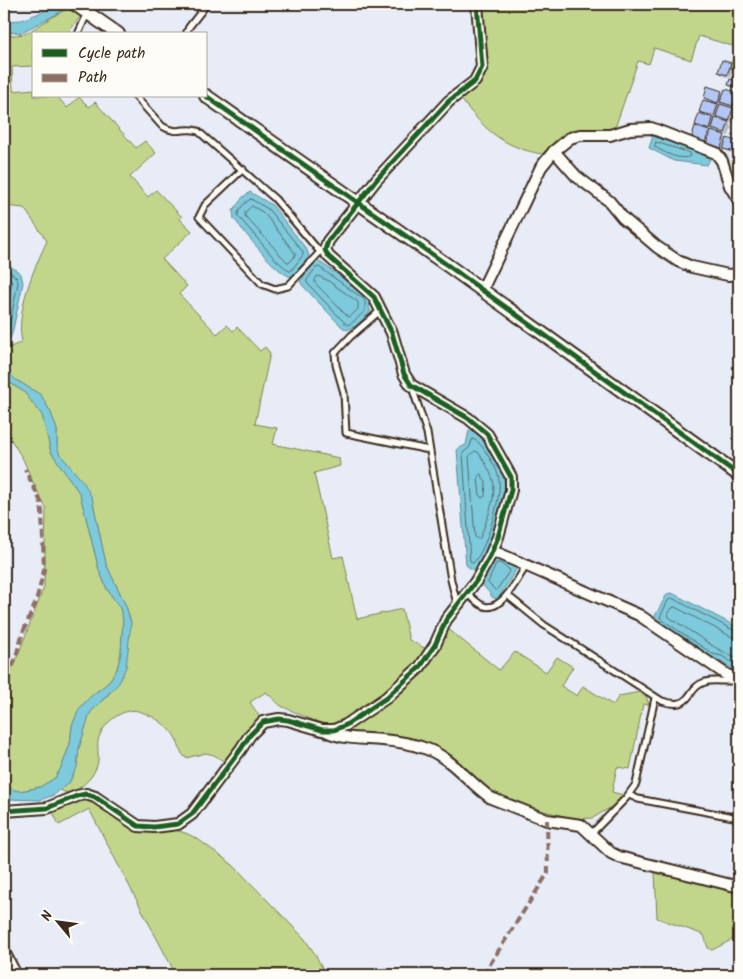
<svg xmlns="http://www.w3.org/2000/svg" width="743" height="979" font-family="Kalam,sans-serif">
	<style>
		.green { fill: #c2d68b; stroke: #7e8054 }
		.water { fill: #7ecadd; stroke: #638a91 }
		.shadow { fill: #0003 }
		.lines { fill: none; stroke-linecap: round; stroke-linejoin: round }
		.shore { stroke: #566a6a; stroke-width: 1 }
		.building { fill: #b3c7f7; stroke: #3b2a1e }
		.service-casing { stroke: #3b2a1e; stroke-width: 9 }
		.minor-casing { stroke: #3b2a1e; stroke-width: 14 }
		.tertiary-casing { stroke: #3b2a1e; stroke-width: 16 }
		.service { stroke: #fdfcf7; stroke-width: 5 }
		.minor { stroke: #fdfcf7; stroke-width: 10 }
		.tertiary { stroke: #fdfcf7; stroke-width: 12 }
		.quiet { stroke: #8d6e63; stroke-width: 4; stroke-dasharray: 8 4; stroke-linecap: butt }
		.cycleway-casing { stroke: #fdfcf7; stroke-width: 8 }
		.cycleway { stroke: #1b5e20; stroke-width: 5 }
	</style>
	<rect width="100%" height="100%" fill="#e7ecf7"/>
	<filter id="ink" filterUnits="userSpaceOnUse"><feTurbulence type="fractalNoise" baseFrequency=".02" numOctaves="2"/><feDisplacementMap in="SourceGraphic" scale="10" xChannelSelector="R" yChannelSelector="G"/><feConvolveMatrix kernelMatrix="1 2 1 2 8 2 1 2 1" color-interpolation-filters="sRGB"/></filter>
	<g filter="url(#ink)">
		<!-- green -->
		<g class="green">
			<path d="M480 4H739V71L730 68 736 47 699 36 691 60 654 48 649 64 638 61 615 128 564 133 542 154C502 147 484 129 460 98L480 79Z"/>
			<path d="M69 7 81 16 67 34 63 31 60 34H34L32 59 34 66 12 67 13 91 34 89V96H57L67 108 79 97 89 107 95 102 136 148 145 141 156 153 130 177 148 197 156 190 182 217 180 219 192 231 162 259 187 286 179 294 217 334 227 325 233 331 237 327 260 351 265 347 270 353 255 424 277 428 273 444 339 458 340 466 314 473 333 558 343 556 357 619 402 609 409 640 434 653 447 628 499 670 515 652 546 672 557 657 573 667 561 686 577 696 583 686 613 705 619 696 640 692 646 696 649 705 643 704 630 769 617 767 612 792 623 795 616 804 593 818 575 819 533 808 502 797 484 786 464 767 433 746 402 737 349 736 281 706 266 692 250 702 261 719 225 762 214 755 206 753 186 758C180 753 180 748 177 741 174 734 169 728 162 723 157 719 146 713 138 711 122 707 101 725 98 741 97 750 100 760 96 768 91 781 80 788 69 794L60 790 69 783 77 767 79 748 90 713 110 693 131 623 126 606 106 564 92 498 59 453 57 445V430L51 413 41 395 16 380 4 368V350L22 342C15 312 34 268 47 241L24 208 4 206V36L25 34Z"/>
			<polygon points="4,379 24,392 42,415 51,452 80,494 99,570 107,589 120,608 123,620 121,653 117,669 108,683 91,696 79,709 72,726 70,744 62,766 55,778 40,787 26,790 18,791 4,787 4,678 15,663 44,587 46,508 32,481 24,461 4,428"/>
			<polygon points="79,799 89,800 150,831 176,830 188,834 199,840 233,865 304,938 315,954 326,975 176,975 89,809 59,825 52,810"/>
			<polygon points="655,872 739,892 739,936 712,950 708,948 704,935 657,918"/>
		</g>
		<!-- water -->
		<g class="water">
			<polygon points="62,4 76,4 22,32 4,33 4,21 22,20"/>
			<polygon points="653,136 700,151 710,159 707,165 674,161 649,148"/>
			<path d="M250 192 272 205 307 250 309 256 293 277C277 276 245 232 234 219L233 211 243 197Z"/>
			<polygon points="317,260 371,298 369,308 371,311 356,326 347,330 342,327 303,286 300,281"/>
			<polygon points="4,261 21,274 23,283 12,334 9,340 4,341"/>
			<polygon points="4,368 16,380 41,395 51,413 57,430 57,445 59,453 84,483 92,498 106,564 126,606 131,623 126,667 119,683 90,713 79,748 77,767 69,783 54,795 40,800 4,799 4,787 18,791 26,790 40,787 55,778 62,766 70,744 72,726 79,709 91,696 108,683 117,669 121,653 123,620 120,608 107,589 99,570 80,494 51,452 42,415 24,392 4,379"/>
			<path d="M469 430C480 434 485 442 491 451 496 460 503 469 504 479 508 502 490 550 477 568L472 570 466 565 457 449 466 445Z"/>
			<path d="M495 557 516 566 517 568 500 596 496 599 492 597C490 592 485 589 482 584Z"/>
			<polygon points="672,593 739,628 739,673 719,661 712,658 655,621 655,616 667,594"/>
		</g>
		<!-- shadow -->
		<g class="shadow">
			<polygon points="730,64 734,68 730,78 723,76 719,72"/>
			<polygon points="725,90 737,94 739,96 739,110 737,108 737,109 730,107 736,113 733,123 726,121 732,127 729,136 722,134 728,140 739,143 739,155 728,152 725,148 724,151 712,147 709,145 709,146 696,142 701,130 697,125 706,117 701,112 710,103 705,98 721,92 724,94"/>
		</g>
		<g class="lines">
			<!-- shore -->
			<g class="shore">
				<path d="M656 142 690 153 691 156C679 161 666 153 655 147Z"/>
				<path d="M251 199 268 209 303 252V255L291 271H289L275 259 238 216C237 210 246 201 251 199Z"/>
				<polygon points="252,206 264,213 295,253 295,256 290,262 287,262 245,216 245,213"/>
				<polyline points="4,267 17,278 18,283 8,332 4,336"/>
				<polygon points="316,268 319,267 365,300 365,311 353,322 348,325 345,323 307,283 307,280"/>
				<polyline points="4,275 12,282 4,322"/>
				<polygon points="318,276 327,280 358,302 358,309 350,317 347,316 315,283 315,280"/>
				<path d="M473 439C479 441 482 447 486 452 491 461 498 470 499 480 502 497 485 553 473 563L470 561 463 453 469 448Z"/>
				<path d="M475 451 478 452C484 461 490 470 493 480 497 498 486 521 480 538L478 539 475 537 469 457Z"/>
				<polygon points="481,474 486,482 485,496 482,498 480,496 478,477"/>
				<polygon points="497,563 500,563 510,570 496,591 488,583"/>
				<polyline points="739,632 735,631 672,598 669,599 660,617 661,619 713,654 722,656 739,667"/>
				<polyline points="739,638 732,637 675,607 672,608 668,614 669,617 716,648 739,660"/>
			</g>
		</g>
		<!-- building -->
		<g class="building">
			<polygon points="722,60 731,63 727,75 718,72"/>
			<polygon points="730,79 738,82 737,88 728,85"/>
			<polygon points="707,86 722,91 718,103 704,98"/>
			<polygon points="725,89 737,92 733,106 720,102"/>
			<polygon points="739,96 739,109 735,108"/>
			<polygon points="703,100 718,104 714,116 699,112"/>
			<polygon points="720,104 733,108 729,121 716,116"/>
			<polygon points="699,113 713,118 710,130 695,125"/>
			<polygon points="715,118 729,122 725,133 712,129"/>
			<polygon points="695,126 709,131 705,143 691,139"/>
			<polygon points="711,131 725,135 721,148 707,144"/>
			<polygon points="727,138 739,142 739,153 723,149"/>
		</g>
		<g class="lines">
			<defs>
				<g id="service">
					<polyline points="78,34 87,14"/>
					<polyline points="186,34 189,27 207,4"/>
					<path d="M135 96 162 126C178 136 185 126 198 131L275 199 320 252"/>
					<polyline points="243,169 205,205 199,217 262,284 275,289 288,286 322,250"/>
					<polyline points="381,310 351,336 335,353 336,365 344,393 346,433 429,450"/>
					<polyline points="412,387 427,433 451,580 457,604"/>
					<path d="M467 594C473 598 478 604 484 606 502 612 518 578 526 566"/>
					<path d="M507 595 544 625 662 701C694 711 685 688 705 682 714 679 726 683 736 680"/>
					<polyline points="629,795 638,799 739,818"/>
					<polyline points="591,834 626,798 636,784 655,698"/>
				</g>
				<g id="minor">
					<polyline points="554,151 576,176 609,201 623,218 657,247 678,261 692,267 728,275 739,274"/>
					<polyline points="482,290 541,167 554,151 570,138 580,135 610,135 630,129 651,128 716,153 722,161 730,186 739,201"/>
					<polyline points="493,551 639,615 727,675 739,679"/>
					<path d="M326 731C344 740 363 738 382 740 397 741 413 744 427 749 453 759 468 782 491 798L547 820 581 825 611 853 619 857 739 887"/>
					<polyline points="4,811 47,808 77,796 86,794 95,797 138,826 154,827 178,824 192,814 241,749 250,735 263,722 279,719 288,720 322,730 334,730 346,725 386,698 420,667 435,645 446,620 476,581 490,556 498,537 511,490 511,477 487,434 468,418 411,385 404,374 392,333 374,297 328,256 325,250 328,241 377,179 449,101 475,81 482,67 477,4"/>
					<polyline points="4,952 16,975"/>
				</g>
				<g id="tertiary">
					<polyline points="75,4 118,34"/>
					<polyline points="206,96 450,267 739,475"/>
				</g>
			</defs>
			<!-- service casing -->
			<use href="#service" class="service-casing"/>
			<!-- minor casing -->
			<use href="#minor" class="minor-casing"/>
			<!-- tertiary casing -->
			<use href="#tertiary" class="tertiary-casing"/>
			<!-- service -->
			<use href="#service" class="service"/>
			<!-- minor -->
			<use href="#minor" class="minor"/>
			<!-- tertiary -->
			<use href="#tertiary" class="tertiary"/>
			<!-- quiet -->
			<g class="quiet">
				<polyline points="4,675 12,667 14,663 23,632 36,602 44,570 42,513 41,502 25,469"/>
				<polyline points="483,975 548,873 547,820"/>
			</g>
			<defs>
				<g id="cycleway">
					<polyline points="206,96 450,267 739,475"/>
					<polyline points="4,811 47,808 77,796 86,794 95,797 138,826 154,827 178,824 192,814 241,749 250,735 263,722 279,719 288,720 322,730 334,730 346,725 386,698 420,667 435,645 446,620 476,581 490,556 498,537 511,490 511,477 487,434 468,418 411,385 404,374 392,333 374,297 328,256 325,250 328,241 377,179 449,101 475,81 482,67 477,4"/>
				</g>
			</defs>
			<!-- cycleway casing -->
			<use href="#cycleway" class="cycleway-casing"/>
			<!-- cycleway -->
			<use href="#cycleway" class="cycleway"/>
		</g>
	</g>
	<!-- margin -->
	<rect width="743" height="979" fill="none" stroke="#fdfcf7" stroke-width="20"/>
	<rect x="10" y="10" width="723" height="959" fill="none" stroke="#3b2a1e" stroke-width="2" filter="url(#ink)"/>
	<!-- legend -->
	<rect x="32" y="32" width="175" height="65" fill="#fdfcf7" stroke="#afa8a0"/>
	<rect x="42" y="49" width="25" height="8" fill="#1b5e20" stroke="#afa8a0"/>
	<text x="78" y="58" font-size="15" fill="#3b2a1e">Cycle path</text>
	<rect x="42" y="74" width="25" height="8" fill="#8d6e63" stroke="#afa8a0"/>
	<text x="78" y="82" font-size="15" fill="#3b2a1e">Path</text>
	<!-- north arrow -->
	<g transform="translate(58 922) rotate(299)" stroke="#fdfcf7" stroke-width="4" paint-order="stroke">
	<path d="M0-4L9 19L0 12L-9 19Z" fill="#3b2a1e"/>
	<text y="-8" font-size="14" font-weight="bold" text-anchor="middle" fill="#3b2a1e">N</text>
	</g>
</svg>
